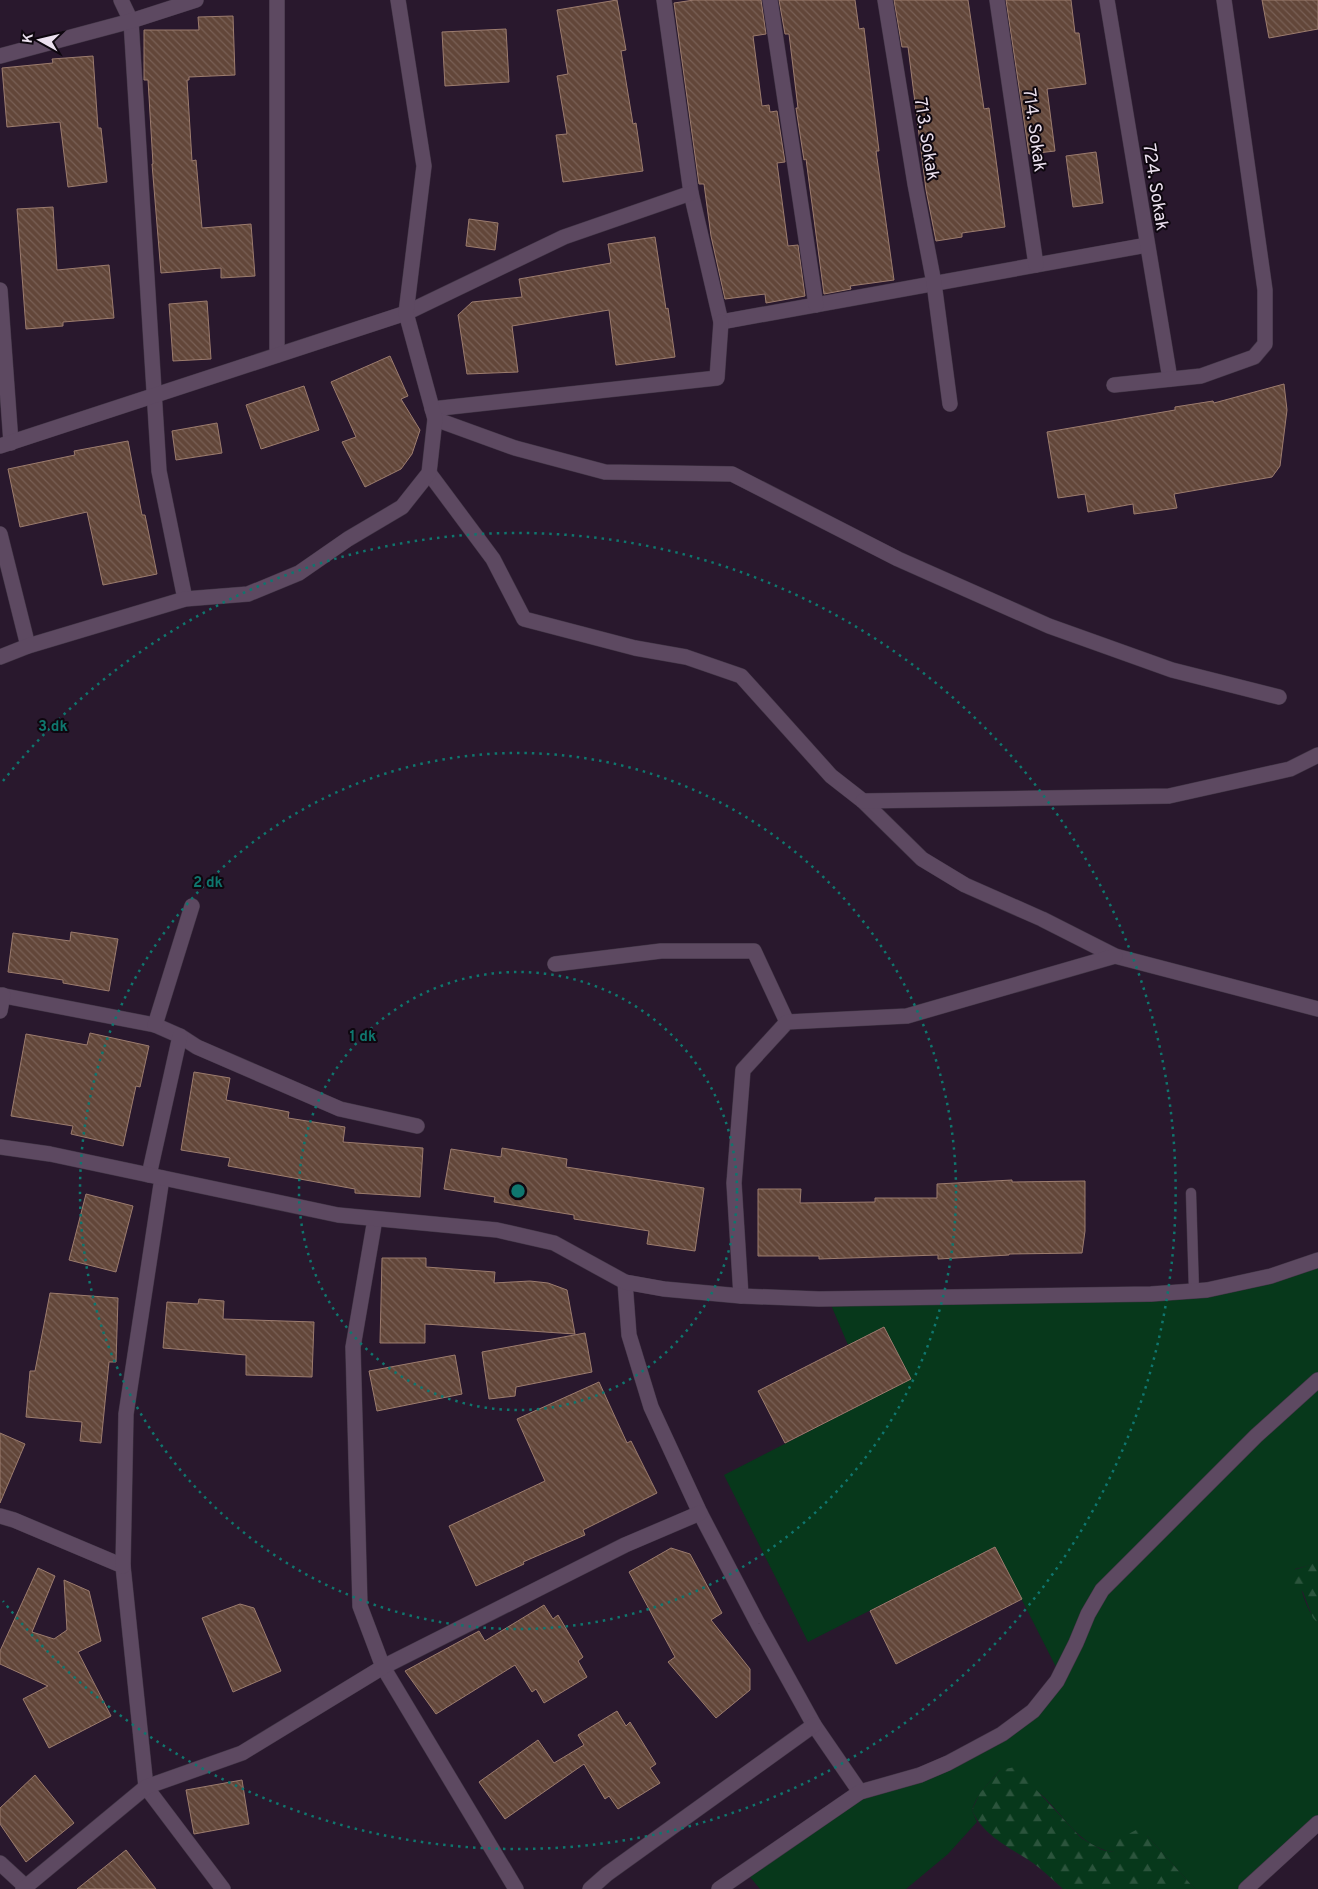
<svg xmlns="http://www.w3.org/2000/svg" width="1318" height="1889" font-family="Overpass,sans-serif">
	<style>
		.green { fill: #07381b }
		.forest { fill: url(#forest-firs) }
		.building { fill: url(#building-back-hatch); stroke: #9c7c6e }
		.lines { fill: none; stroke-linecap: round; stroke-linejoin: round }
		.lane-casing { stroke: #413545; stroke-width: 11 }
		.street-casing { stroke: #413545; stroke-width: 16 }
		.secondary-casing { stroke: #413545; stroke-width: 16 }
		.lane { stroke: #5d4961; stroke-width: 10 }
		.street { stroke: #5d4961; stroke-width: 15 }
		.secondary { stroke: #5d4961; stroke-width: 15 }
		.ring { fill: none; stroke: #0f766e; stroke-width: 2.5; stroke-dasharray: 2.5 5 }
		.labels { text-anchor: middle; stroke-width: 4; stroke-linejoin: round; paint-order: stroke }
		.street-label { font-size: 18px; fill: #ece1ef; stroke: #0e070f }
		.centre { fill: #0f766e; stroke: #0e070f; stroke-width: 2.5 }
		.ring-label { font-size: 15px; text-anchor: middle; font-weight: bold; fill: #0f766e; stroke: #0e070f; stroke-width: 4; stroke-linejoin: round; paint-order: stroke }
	</style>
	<defs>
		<pattern id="forest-firs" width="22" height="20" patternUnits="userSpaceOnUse" patternTransform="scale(1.25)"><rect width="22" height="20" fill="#07381b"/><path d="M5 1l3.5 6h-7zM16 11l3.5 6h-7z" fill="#2b543c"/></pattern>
		<pattern id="building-back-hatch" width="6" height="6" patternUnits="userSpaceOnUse" patternTransform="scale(1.25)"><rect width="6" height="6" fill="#624639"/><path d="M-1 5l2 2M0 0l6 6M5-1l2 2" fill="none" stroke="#796056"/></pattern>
	</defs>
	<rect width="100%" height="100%" fill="#29182d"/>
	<!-- green -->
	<path class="green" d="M1318 1260V1560L1311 1565 1295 1569C1301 1587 1305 1609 1318 1623V1823L1246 1889H1195L1147 1836 1118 1845 1113 1852C1080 1846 1066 1819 1044 1797 1034 1787 1013 1778 1000 1770 989 1783 977 1794 972 1810L977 1822 948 1854 906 1889H760L745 1871 860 1792 1002 1734 1060 1675 995 1547 808 1642 724 1475 911 1379 884 1327 848 1345 828 1298 1151 1294Z"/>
	<!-- forest -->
	<g class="forest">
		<polygon points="1318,1560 1318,1623 1313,1618 1303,1592 1290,1579 1291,1571 1310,1565"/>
		<path d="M1015 1767 1081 1838 1102 1850 1113 1852 1119 1839 1136 1830 1147 1836 1195 1889H1063C1053 1880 1044 1871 1033 1863 1011 1848 983 1836 972 1810L980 1793 1000 1770Z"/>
	</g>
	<!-- building -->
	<g class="building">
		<polygon points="617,0 626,50 621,51 633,124 636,123 643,171 563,182 556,135 567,134 557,76 568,74 557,10"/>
		<polygon points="694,0 761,0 766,34 753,36 762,106 769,105 770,112 777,111 785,162 777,163 788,246 798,245 805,296 766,303 765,294 725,299 711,236 704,184 699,184 674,3"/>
		<polygon points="779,0 855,0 859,29 864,28 879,151 876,151 894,280 850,286 851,289 824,294 806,159 804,160 796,108 798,108 789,34 785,34"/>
		<polygon points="894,0 968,0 984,109 989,108 1005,227 962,233 962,237 936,241 926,190 908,47 902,47"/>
		<polygon points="1006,0 1071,0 1075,33 1079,33 1086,84 1047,89 1055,151 1029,154"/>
		<polygon points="1262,0 1318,0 1318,29 1269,38"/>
		<polygon points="233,16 235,75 189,77 189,80 187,80 192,161 196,160 202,228 251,224 255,276 221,278 221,268 161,273 152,164 153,164 148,80 144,80 144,30 199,30 198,17"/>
		<polygon points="506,29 509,82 445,86 442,32"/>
		<polygon points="93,56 98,128 101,128 107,182 68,187 60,122 7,127 2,68 53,63 52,59"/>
		<polygon points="1096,152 1103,203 1073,207 1066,156"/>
		<polygon points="53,207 57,270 109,265 114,318 63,322 63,326 26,329 17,209"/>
		<polygon points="469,219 498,223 495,250 466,246"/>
		<polygon points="655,237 666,309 668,308 675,357 616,365 609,310 512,326 518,372 467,374 458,315 472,302 522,297 519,279 611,263 608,244"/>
		<polygon points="207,301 211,359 173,361 169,304"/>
		<polygon points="390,356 408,396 401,399 420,430 412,454 401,469 365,487 342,442 356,437 331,382"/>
		<polygon points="1284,384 1287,410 1280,466 1272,477 1174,494 1177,508 1134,514 1133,504 1088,512 1085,494 1058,498 1047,432 1175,410 1175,407 1213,401 1214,403"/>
		<polygon points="304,386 319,430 261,449 246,405"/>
		<polygon points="217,423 222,453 176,460 172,431"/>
		<polygon points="128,441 142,515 145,515 157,574 103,585 87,512 20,527 8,469 75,455 74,451"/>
		<polygon points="71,932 118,939 109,991 63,983 63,980 8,972 13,933 70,941"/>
		<polygon points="90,1033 149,1046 140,1087 136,1086 123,1146 71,1134 73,1126 11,1116 26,1034 87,1045"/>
		<polygon points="194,1072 230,1078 226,1100 289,1112 288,1118 345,1127 343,1142 423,1148 420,1197 355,1193 355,1189 228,1166 230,1158 181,1150"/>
		<polygon points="502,1148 567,1159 566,1167 704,1188 695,1251 647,1244 649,1231 574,1219 574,1215 494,1202 495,1197 444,1189 451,1149 501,1157"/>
		<polygon points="1012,1180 1012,1182 1085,1181 1085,1231 1082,1253 1009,1254 1009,1255 938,1259 938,1255 819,1259 819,1256 758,1256 758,1189 801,1189 800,1203 875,1202 875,1198 937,1198 937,1184"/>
		<polygon points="86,1194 133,1206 116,1272 69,1260"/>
		<polygon points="382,1258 426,1258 426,1267 495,1272 494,1283 530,1281 548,1283 567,1290 575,1334 425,1324 425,1343 380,1343"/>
		<polygon points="50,1293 118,1298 116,1362 109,1362 101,1443 80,1441 82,1422 26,1417 30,1371 35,1371"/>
		<polygon points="199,1299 224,1301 223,1319 314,1322 312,1377 246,1375 246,1355 163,1348 167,1302 198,1304"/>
		<polygon points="884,1327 911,1379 785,1443 758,1391"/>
		<polygon points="585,1333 592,1372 516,1387 515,1396 489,1399 482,1352"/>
		<polygon points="455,1355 462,1394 377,1411 369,1371"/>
		<polygon points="599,1382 627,1443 631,1441 657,1493 583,1530 585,1535 523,1562 524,1564 476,1586 449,1526 545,1481 517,1419"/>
		<polygon points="0,1433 25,1444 0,1503"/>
		<polygon points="995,1547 1022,1599 896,1664 870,1611"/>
		<polygon points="671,1548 690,1554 722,1613 711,1620 750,1669 750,1690 716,1718 668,1662 675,1657 629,1572"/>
		<polygon points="38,1568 55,1576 32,1632 54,1639 67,1630 64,1580 89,1591 101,1641 78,1652 111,1716 49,1748 23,1699 48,1686 0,1664 0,1651"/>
		<polygon points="240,1604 254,1608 281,1671 233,1692 202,1618"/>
		<polygon points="544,1605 553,1619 558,1615 583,1657 578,1661 587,1677 544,1703 536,1689 532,1692 515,1665 436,1714 405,1671 479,1631 485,1641"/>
		<polygon points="617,1711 626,1726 630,1722 656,1764 650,1768 660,1783 618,1809 609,1796 605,1799 584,1764 505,1819 479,1782 538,1740 554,1763 584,1745 578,1735"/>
		<polygon points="35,1775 74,1823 26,1862 0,1824 0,1808"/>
		<polygon points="242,1780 249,1824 194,1834 186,1790"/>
		<polygon points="126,1850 156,1889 77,1889"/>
	</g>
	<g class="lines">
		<defs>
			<polyline id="lane" points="1191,1193 1194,1291"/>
			<g id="street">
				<polyline points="121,0 131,21 159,471 185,599"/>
				<polyline points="277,0 277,355"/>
				<polyline points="664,0 691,193 721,322 1147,245"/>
				<polyline points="770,0 816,305"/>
				<polyline points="885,0 915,184 934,283 950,404"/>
				<polyline points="997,0 1036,265"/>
				<polyline points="1107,0 1170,379"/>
				<polyline points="0,56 131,21 196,0"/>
				<polyline points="0,290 11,443"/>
				<polyline points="1114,385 1201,376 1254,357 1265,344 1265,290 1224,0"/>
				<polyline points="432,409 717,378 721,322"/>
				<polyline points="435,419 515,448 605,472 732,474 898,559 1049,626 1172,670 1279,697"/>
				<polyline points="0,446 406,313 564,237 691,193"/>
				<polyline points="429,473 493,559 524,619 635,648 686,657 741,676 831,776 863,801 922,859 965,885 1042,919 1115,956 1318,1009"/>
				<polyline points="0,534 28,646"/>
				<polyline points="0,657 28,646 185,599 248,594 299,573 348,539 402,507 429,473 435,419 406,313 424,166 398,0"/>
				<polyline points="863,801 1169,796 1290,769 1318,755"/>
				<polyline points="555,964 661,951 754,951 787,1022"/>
				<polyline points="0,995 155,1025 180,1036 197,1047 340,1109 417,1126"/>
				<polyline points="0,1011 3,995"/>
				<polyline points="155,1025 192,906"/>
				<polyline points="149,1175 180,1036"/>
				<polyline points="375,1219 353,1347 360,1606 383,1667 516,1889"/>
				<polyline points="625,1282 629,1335 651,1407 700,1513 758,1624 814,1725 860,1792"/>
				<polyline points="741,1296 734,1183 743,1070 787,1022 907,1016 1115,956"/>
				<polyline points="0,1516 14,1520 123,1566 146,1787 223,1889"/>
				<polyline points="123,1566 126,1414 162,1178"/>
				<polyline points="0,1863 26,1887"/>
				<polyline points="23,1889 146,1787 242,1753 383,1667 625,1545 700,1513"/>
				<polyline points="590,1889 607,1874 814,1725"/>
				<polyline points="719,1889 860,1792 920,1775 948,1763 1002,1734 1033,1711 1057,1681 1076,1643 1088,1614 1102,1590 1256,1436 1318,1380"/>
			</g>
			<g id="secondary">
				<polyline points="0,1147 50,1154 338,1215 497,1230 554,1243 625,1282 664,1289 741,1296 819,1299 1151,1294 1207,1290 1271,1276 1318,1260"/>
				<polyline points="1246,1889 1318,1823"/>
			</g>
		</defs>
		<!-- lane casing -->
		<use href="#lane" class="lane-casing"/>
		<!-- street casing -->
		<use href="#street" class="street-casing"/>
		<!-- secondary casing -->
		<use href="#secondary" class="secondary-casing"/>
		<!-- lane -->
		<use href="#lane" class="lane"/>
		<!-- street -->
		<use href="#street" class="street"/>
		<!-- secondary -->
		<use href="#secondary" class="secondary"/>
	</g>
	<!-- distance rings -->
	<g class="ring">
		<circle cx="518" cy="1191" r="219"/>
		<circle cx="518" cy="1191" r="438"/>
		<path d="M3 781A658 658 0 1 1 3 1601"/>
	</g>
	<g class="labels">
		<!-- street labels -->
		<g class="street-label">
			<text transform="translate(1035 130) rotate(82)" y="6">714. Sokak</text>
			<text transform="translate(927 139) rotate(81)" y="6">713. Sokak</text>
			<text transform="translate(1156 187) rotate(81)" y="6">724. Sokak</text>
		</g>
	</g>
	<circle cx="518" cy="1191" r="8" class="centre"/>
	<g class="ring-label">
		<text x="53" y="731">3 dk</text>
		<text x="208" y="887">2 dk</text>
		<text x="363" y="1041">1 dk</text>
	</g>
	<!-- north arrow -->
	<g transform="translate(40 40) rotate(278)" stroke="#0e070f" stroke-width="4" paint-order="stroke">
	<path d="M0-4L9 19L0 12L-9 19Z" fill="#ece1ef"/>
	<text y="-8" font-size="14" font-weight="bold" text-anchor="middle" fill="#ece1ef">K</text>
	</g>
</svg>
